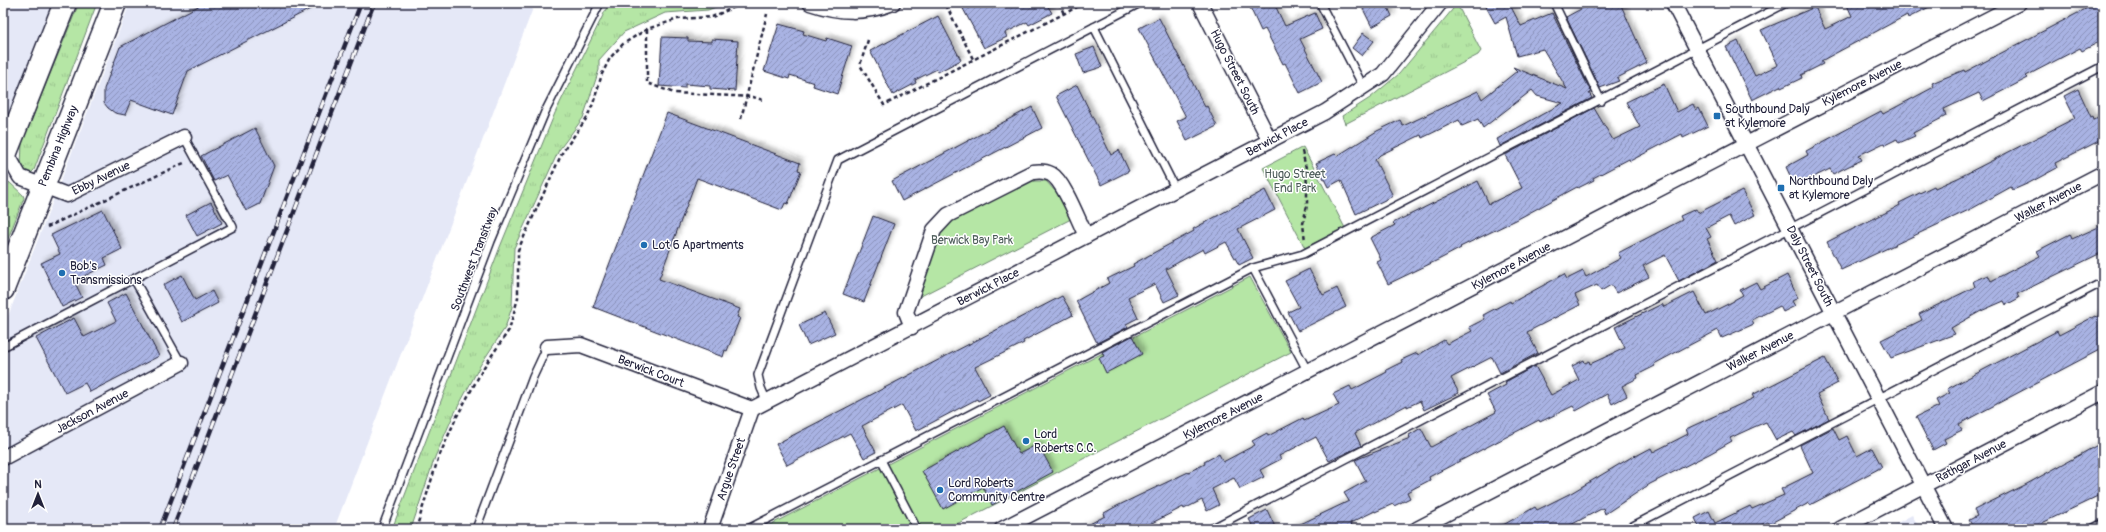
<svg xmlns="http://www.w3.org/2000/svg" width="2106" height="532" font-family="Pangolin,sans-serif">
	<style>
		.built { fill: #e5e8f7 }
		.grass { fill: url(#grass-tufts); stroke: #6c8470 }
		.green { fill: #b5e6a5; stroke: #6c8470 }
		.building { fill: url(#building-hatch); stroke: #22223b; filter: url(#shadow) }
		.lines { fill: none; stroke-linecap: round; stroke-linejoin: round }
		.lane-casing { stroke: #22223b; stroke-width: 10 }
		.street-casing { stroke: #22223b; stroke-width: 17 }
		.primary-casing { stroke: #22223b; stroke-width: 25 }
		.path { stroke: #22223b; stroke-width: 2.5; stroke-dasharray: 4 3; stroke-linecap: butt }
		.lane { stroke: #fff; stroke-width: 7 }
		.street { stroke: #fff; stroke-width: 14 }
		.primary { stroke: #fff; stroke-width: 22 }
		.rail-casing { stroke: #22223b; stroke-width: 4.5 }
		.rail { stroke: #fff; stroke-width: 3; stroke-dasharray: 9; stroke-linecap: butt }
		.poi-dot { fill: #1f6fb2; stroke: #fff; stroke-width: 1.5 }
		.labels { text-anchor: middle; stroke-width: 3; stroke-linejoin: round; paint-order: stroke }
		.street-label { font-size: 12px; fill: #22223b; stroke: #fff }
		.poi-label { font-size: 12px; fill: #22223b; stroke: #fff; text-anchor: start }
		.park-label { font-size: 12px; fill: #4e5d5b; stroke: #fff }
	</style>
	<defs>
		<pattern id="grass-tufts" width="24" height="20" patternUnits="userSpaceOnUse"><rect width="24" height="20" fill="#b5e6a5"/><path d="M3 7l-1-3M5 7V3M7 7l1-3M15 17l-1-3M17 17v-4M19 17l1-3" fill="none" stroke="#9bc58f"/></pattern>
		<pattern id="building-hatch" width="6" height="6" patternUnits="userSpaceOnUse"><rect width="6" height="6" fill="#a9b3e3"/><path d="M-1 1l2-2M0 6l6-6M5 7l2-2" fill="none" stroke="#8991b9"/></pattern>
		<filter id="shadow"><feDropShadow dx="3.5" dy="-3.5" stdDeviation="2" flood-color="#0004"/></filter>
	</defs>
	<rect width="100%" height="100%" fill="#fff"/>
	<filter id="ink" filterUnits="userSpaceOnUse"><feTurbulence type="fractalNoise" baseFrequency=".025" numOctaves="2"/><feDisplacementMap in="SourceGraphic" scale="8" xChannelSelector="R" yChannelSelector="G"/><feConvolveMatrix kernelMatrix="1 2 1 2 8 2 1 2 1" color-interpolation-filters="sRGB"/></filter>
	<g filter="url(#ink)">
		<!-- built -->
		<g class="built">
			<polygon points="3,3 65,3 3,160"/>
			<polygon points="130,3 535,3 334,529 3,529 3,329"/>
			<polygon points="1912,515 1920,529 1886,529"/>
		</g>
		<!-- grass -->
		<g class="grass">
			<polygon points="79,3 97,3 34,170 31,173 27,173 21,166 22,143"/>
			<polygon points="609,3 726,3 708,10 665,13 624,32 599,60 599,70 583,118 559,150 514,248 512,307 505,328 481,364 453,416 435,457 411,529 392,529 500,247 555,113"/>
			<polygon points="1457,4 1481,51 1478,55 1345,124 1342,116 1370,98 1399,74"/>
			<polygon points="9,182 23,195 24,198 3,251 3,197"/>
		</g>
		<!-- green -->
		<g class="green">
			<polygon points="1303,147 1345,228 1305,248 1263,168"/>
			<polygon points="1033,181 1046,181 1056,192 1071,219 919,297 919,292 941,232 954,220"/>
			<polygon points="1250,277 1291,352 947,529 762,529"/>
		</g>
		<!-- building -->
		<g class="building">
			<polygon points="204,3 322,3 188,71 172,115 131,100 125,115 115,113 108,108 104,103 104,89 120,47"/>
			<polygon points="960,3 1046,3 1052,13 1029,25 1027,22 1005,33 1007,37 984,48"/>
			<polygon points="1248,3 1274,3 1285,26 1315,13 1322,29 1300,39 1322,82 1300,93 1285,63 1283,64 1265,29 1261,31"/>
			<polygon points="1360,3 1386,3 1392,16 1372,27"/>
			<polygon points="1484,3 1509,3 1521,26 1552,13 1591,92 1589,93 1592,98 1500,146 1497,139 1563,103 1537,96 1532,90 1483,128 1478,119 1462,126 1459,120 1422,138 1421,135 1380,155 1375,160 1393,196 1356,214 1341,180 1328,187 1316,163 1335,154 1337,156 1377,131 1400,120 1403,126 1478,91 1482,99 1517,71 1513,67 1567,89 1543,49 1517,56 1506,17 1495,23"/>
			<polygon points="1592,3 1620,3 1647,63 1617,78 1619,81 1600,88 1566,17"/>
			<polygon points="1846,3 1937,3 1908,18 1907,15 1821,61 1823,64 1801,75 1802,78 1781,88 1780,86 1752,100 1726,47 1738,41 1755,76 1778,65 1761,30 1815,7 1825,29 1852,16"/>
			<polygon points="2097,3 2103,15 2103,40 2082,51 2080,48 2026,76 2028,78 1983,101 1979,93 1944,109 1946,116 1913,133 1915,136 1899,143 1897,139 1885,145 1884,143 1859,155 1862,160 1849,166 1833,174 1830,169 1795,186 1786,167 1808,155 1806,151 1881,111 1883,114 1934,87 1932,83 1964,70 1965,72"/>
			<polygon points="938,16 961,60 938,72 937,69 915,80 916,83 893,95 870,51"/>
			<polygon points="1159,18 1205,107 1207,106 1217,126 1187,141 1177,121 1186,117 1139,28"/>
			<polygon points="779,24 804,31 803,34 826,41 827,38 852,46 837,94 813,86 814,83 790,75 789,79 764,71"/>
			<polygon points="1363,33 1374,41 1362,56 1352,48"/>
			<polygon points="662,37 688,38 688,41 712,42 712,39 738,41 735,91 710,89 710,86 685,84 685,88 659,86"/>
			<polygon points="1094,47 1102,67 1083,73 1076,54"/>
			<polygon points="1664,84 1677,112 1693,104 1696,110 1699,108 1708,126 1683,138 1682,134 1630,161 1629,159 1593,178 1594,180 1578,188 1577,187 1516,220 1460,247 1461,248 1440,259 1388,284 1377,262 1381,260 1370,238 1395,225 1393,223 1478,181 1489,204 1522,188 1505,155 1594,108 1613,140 1640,127 1626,102"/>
			<polygon points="1077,85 1111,155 1119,150 1129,171 1101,185 1056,96"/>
			<polygon points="2078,89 2091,117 2093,116 2094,119 2103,115 2103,139 2055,163 2057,168 2029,183 2013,190 2011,187 1973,208 1841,270 1827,242 1893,209 1900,205 1899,203 1934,186 1935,188 1958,178 2075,118 2064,96"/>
			<polygon points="1032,107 1042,128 902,201 892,181"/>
			<polygon points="667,113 800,163 798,170 801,171 788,204 785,203 782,210 697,178 659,279 740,309 737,317 740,318 727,351 725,350 723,357 593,307"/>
			<polygon points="255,128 274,166 260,204 246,211 227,175 214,181 201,156"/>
			<polygon points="1265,190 1275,210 1238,229 1253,258 1239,265 1226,242 1205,253 1203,249 1166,269 1179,295 1164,302 1155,284 1128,297 1138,318 1126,324 1128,327 1097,343 1076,301 1109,283 1107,279 1134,266 1133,264 1194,231 1193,229"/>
			<polygon points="1742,191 1755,215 1734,226 1729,216 1706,228 1711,237 1707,239 1718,260 1679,281 1665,255 1643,266 1649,277 1616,293 1611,285 1601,291 1597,285 1575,295 1580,305 1527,332 1538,353 1500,373 1492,357 1451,378 1459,393 1424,410 1420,401 1407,407 1407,405 1355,433 1361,446 1350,451 1329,461 1316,437 1279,456 1281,459 1260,470 1264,477 1240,489 1234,478 1212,489 1219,505 1207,511 1202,500 1184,509 1183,507 1148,525 1150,529 1080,529 1105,516 1104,513 1117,506 1205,464 1204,462 1219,454 1223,462 1255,445 1252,441 1267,433 1268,436 1303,418 1304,421 1339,405 1333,394 1350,386 1352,390 1387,372 1386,370 1402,362 1401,360 1417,353 1418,355 1444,340 1447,344 1472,331 1469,327 1485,319 1483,315 1510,301 1511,303 1564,274 1567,279 1583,271 1586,277 1621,258 1618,253 1682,220 1680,216 1696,209 1698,213"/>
			<polygon points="211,202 222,223 197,236 186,215"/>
			<polygon points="103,210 122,249 104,258 107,265 74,281 82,297 62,307 41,263 60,254 51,235"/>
			<polygon points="873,216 894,224 864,302 843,294"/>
			<polygon points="2103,225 2103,252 2017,294 2019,298 2006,305 2004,301 1981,311 1951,328 1955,334 1891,358 1881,340 1922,320 1919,314 1975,287 1973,281 1988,275 1991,281 2040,256 2037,251 2070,234 2072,239"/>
			<polygon points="1309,269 1323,295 1337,288 1346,307 1298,331 1288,312 1299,307 1285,281"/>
			<polygon points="182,275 195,300 212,291 218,303 182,322 163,285"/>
			<polygon points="1787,275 1798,298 1792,301 1795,306 1783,312 1780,306 1752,320 1754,324 1722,338 1718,330 1654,364 1655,366 1637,375 1638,378 1622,386 1627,396 1612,404 1607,394 1576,411 1573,406 1540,422 1539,420 1429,477 1430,480 1407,492 1410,498 1394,506 1393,504 1375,512 1375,511 1350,523 1353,529 1290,529 1349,501 1344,493 1366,481 1355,460 1410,438 1409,435 1421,428 1431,447 1446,439 1496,412 1487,395 1506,385 1505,382 1535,366 1551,395 1579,380 1572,366 1584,360 1585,363 1589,361 1590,364 1625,348 1615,327 1662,304 1664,307 1694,292 1706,315 1734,301 1734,300 1743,295 1740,290 1756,282 1760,289"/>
			<polygon points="126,293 159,356 90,392 85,383 65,393 36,338 74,318 84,337 116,321 107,303"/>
			<polygon points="1062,296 1073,315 1023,341 1024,343 975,367 990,395 978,401 977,399 916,431 902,405 862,426 876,452 864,458 850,433 787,465 776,444"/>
			<polygon points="825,313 835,333 808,345 799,325"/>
			<polygon points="2103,314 2103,348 1959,424 1962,430 1944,439 1946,443 1933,450 1916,417 1939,406 1936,400 1950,393 1947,389 2057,331 2059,335 2095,316 2096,317"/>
			<polygon points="1132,336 1142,354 1106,373 1099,358 1104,356 1102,352"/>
			<polygon points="1825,358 1838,383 1817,394 1829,419 1796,436 1793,432 1776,440 1766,422 1754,427 1730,438 1732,441 1711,453 1650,484 1605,514 1603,508 1563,529 1496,529 1535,507 1537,510 1571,493 1635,455 1636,456 1651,448 1653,452 1688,434 1686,429 1754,398 1752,395"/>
			<polygon points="1004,426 1019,454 1038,444 1053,472 992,505 983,487 943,509 922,471"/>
			<polygon points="1833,428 1839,440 1847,436 1857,456 1872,448 1882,467 1810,505 1809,503 1769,524 1768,522 1753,529 1700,529 1695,518 1709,511 1715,523 1750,506 1752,509 1784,495 1781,489 1813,473 1800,445"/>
			<polygon points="2103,442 2103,494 2042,523 2045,529 1974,529 1969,520 1977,516 1974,510 2025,485"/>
			<polygon points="1267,510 1276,529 1254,529 1249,519"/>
		</g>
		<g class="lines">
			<defs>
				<g id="lane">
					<polyline points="1320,3 1364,88"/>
					<polyline points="1554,3 1601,101"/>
					<polyline points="1094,27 1176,190"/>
					<polyline points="1253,268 1308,372"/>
					<polyline points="134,279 181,363"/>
					<polyline points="3,347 233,227 184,137"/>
					<polyline points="767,402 761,388 758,375 838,160 1140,3"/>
					<polyline points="881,460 917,529"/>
					<polyline points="382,529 491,241 545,112 600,3"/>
					<polyline points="476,529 533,377 547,347"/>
					<polyline points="748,529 1253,268 1303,254 1786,3"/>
					<polyline points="1211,529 2103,66"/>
					<polyline points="1627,529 2103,282"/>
					<polyline points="2092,529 2103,523"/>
				</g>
				<g id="street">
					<path d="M810 3C840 13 864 14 893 3"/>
					<polyline points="1200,3 1270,141"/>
					<polyline points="1673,3 1946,529"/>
					<polyline points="6,152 20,177 67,195 184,137"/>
					<path d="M912 327 906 312 934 230 948 215 1033 172C1040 171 1045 171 1051 174 1064 181 1079 222 1086 236"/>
					<polyline points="547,347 581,345 752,409"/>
					<polyline points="752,409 1325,112 1383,74 1440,3"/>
					<polyline points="3,458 181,363"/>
					<polyline points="710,529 752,409"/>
					<polyline points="1002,529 2019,3"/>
					<polyline points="1417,529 2103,173"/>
					<polyline points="1840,529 2103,392"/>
				</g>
				<g id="primary">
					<polyline points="3,160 65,3"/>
					<polyline points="3,289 115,3"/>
				</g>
			</defs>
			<!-- lane casing -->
			<use href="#lane" class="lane-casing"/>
			<!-- street casing -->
			<use href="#street" class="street-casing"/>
			<!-- primary casing -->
			<use href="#primary" class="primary-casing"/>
			<!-- path -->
			<g class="path">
				<polyline points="1059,3 1064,14"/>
				<polyline points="946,5 973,59"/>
				<polyline points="647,29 647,83 674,93 753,97 763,100"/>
				<polyline points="868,40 860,65 884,105 1085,3"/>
				<polyline points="741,119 767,14"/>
				<polyline points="1302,151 1306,168 1307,189 1307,205 1303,224 1305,241"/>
				<polyline points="47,227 186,162"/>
				<polyline points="416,529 438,459 456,418 484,367 509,330 518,298 518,250 562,153 586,119 593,104 602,74 610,58 623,44 647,29 678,19 712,17 744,3"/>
			</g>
			<!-- lane -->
			<use href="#lane" class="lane"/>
			<!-- street -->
			<use href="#street" class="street"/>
			<!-- primary -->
			<use href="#primary" class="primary"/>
			<defs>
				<g id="rail">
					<polyline points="160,529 361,3"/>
					<polyline points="173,529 374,3"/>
				</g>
			</defs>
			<!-- rail casing -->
			<use href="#rail" class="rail-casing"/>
			<!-- rail -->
			<use href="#rail" class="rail"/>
		</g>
	</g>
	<!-- markers -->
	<g class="poi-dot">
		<rect x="1713" y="112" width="8" height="8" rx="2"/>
		<rect x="1777" y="184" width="8" height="8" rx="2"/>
		<circle cx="644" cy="245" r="4"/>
		<circle cx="62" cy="273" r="4"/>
		<circle cx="1026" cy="441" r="4"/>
		<circle cx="940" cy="490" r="4"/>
	</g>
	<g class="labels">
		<!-- street labels -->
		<g class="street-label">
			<text transform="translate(1235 72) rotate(63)" y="4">Hugo Street South</text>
			<text transform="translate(1862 83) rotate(-27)" y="4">Kylemore Avenue</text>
			<text transform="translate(1277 137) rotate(-28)" y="4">Berwick Place</text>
			<text transform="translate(58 146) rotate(-68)" y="4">Pembina Highway</text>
			<text transform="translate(101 178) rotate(-26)" y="4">Ebby Avenue</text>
			<text transform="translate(2048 202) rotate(-27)" y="4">Walker Avenue</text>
			<text transform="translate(474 259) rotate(-69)" y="4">Southwest Transitway</text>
			<text transform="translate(1511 266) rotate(-28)" y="4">Kylemore Avenue</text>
			<text transform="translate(1810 266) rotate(63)" y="4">Daly Street South</text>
			<text transform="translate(988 287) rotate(-27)" y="4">Berwick Place</text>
			<text transform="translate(1760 351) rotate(-27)" y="4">Walker Avenue</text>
			<text transform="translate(651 371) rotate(21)" y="4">Berwick Court</text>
			<text transform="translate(92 411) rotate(-28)" y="4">Jackson Avenue</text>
			<text transform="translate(1223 416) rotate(-27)" y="4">Kylemore Avenue</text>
			<text transform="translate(1971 461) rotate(-28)" y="4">Rathgar Avenue</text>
			<text transform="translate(731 469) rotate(-71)" y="4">Argue Street</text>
		</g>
		<!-- poi labels -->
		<g class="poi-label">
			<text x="1725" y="113">Southbound Daly<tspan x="1725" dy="14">at Kylemore</tspan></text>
			<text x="1789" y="185">Northbound Daly<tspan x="1789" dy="14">at Kylemore</tspan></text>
			<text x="652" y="249">Lot 6 Apartments</text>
			<text x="70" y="270">Bob's<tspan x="70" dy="14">Transmissions</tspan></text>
			<text x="1034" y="438">Lord<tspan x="1034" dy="14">Roberts C.C.</tspan></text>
			<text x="948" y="487">Lord Roberts<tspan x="948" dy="14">Community Centre</tspan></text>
		</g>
		<!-- park labels -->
		<g class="park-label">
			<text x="1295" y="178">Hugo Street<tspan x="1295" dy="14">End Park</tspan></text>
			<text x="972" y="244">Berwick Bay Park</text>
		</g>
	</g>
	<!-- margin -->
	<rect width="2106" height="532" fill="none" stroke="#fff" stroke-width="16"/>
	<rect x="8" y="8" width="2090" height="516" fill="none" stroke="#22223b" stroke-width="1.5" filter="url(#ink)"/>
	<!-- north arrow -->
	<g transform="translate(38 494)" stroke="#ffffff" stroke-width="3" paint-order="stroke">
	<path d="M0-3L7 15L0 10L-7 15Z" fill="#22223b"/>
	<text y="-6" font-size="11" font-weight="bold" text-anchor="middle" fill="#22223b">N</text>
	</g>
</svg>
